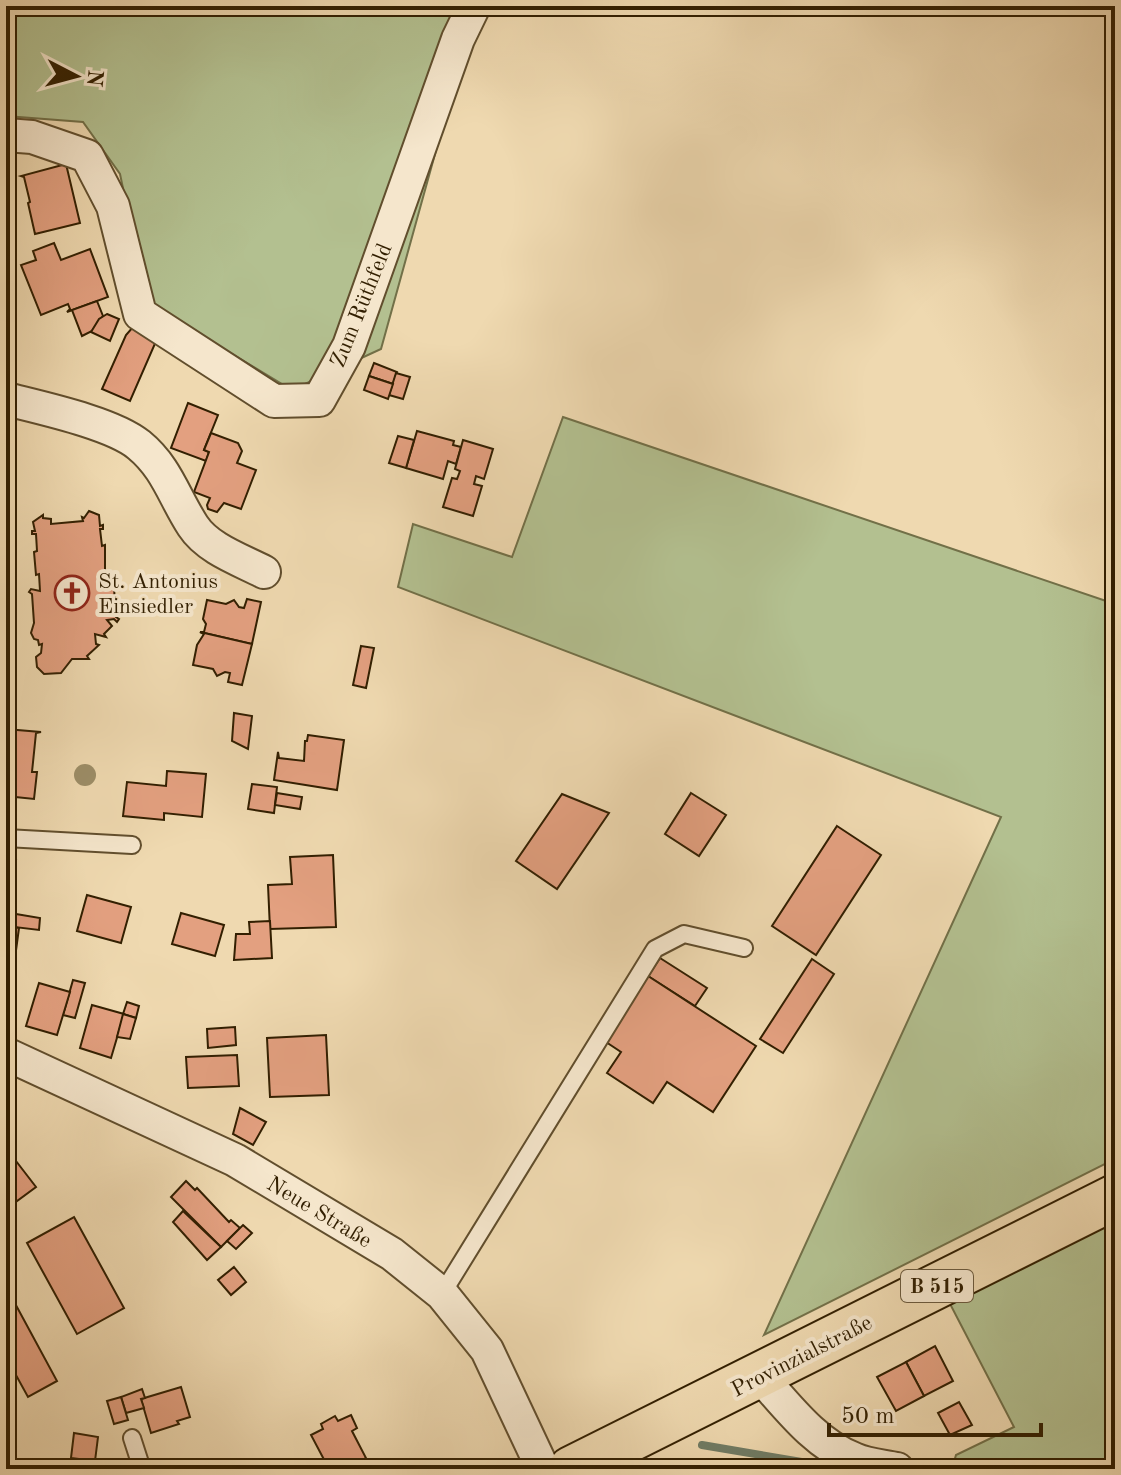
<svg xmlns="http://www.w3.org/2000/svg" width="1121" height="1475" viewBox="0 0 1121 1475" font-family="'Old Standard TT',serif">
<style>
.green{fill:#b3c090;stroke:#727048;stroke-width:2}
.lines{fill:none;stroke-linecap:round;stroke-linejoin:round}
.stream{stroke:#707c65;stroke-width:8}
.building{fill:#e3a080;stroke:#321f01;stroke-width:2}
.lane-casing{stroke:#614e2d;stroke-width:20}
.street-casing{stroke:#614e2d;stroke-width:36}
.primary-casing{stroke:#321f01;stroke-width:48}
.lane{stroke:#f5e6cc;stroke-width:16}
.street{stroke:#f5e6cc;stroke-width:32}
.primary{stroke:#efd9b0;stroke-width:44}
.tree{fill:#9c8d67}
.labels{text-anchor:middle;stroke-width:8;stroke-linejoin:round;paint-order:stroke}
.shield{fill:#f5e6cc;stroke:#6c5b3e;stroke-width:2}
.shield-label{font-size:20px;font-weight:bold;fill:#321f01}
.street-label{font-size:22px;fill:#321f01;stroke:#f5e6cc}
.poi-label{font-size:22px;fill:#321f01;stroke:#f5e6cc;text-anchor:start}
</style>
<rect width="100%" height="100%" fill="#efd9b0"/>
<filter id="stains"><feTurbulence type="fractalNoise" baseFrequency=".0025" numOctaves="4"/><feColorMatrix values="0 0 0 0 .2 0 0 0 0 .09 0 0 0 0 .02 0 0 0 .5 -.17"/></filter>
<radialGradient id="worn" r=".72"><stop offset=".6" stop-color="#630" stop-opacity="0"/><stop offset="1" stop-color="#630" stop-opacity=".3"/></radialGradient>
<!-- green -->
<g class="green">
<polygon points="6,6 476,6 381,349 292,390 147,303 120,174 83,122 6,116"/>
<polygon points="563,417 1115,604 1115,1159 764,1335 1001,817 398,587 413,524 512,557"/>
<polygon points="1115,1220 1115,1469 952,1469 956,1455 1014,1427 948,1300"/>
</g>
<g class="lines">
<!-- stream -->
<polyline class="stream" points="702,1445 843,1469"/>
</g>
<!-- building -->
<g class="building">
<polygon points="66,164 80,223 35,234 28,203 30,202 24,177 21,176"/>
<polygon points="54,243 61,260 90,249 108,297 67,312 70,309 68,304 41,315 21,265 36,260 33,251"/>
<polygon points="97,301 103,316 92,331 82,336 72,310"/>
<polygon points="107,314 119,319 110,341 91,332 99,319"/>
<polygon points="133,327 157,339 130,401 102,389 126,335"/>
<polygon points="374,363 397,372 393,384 369,376"/>
<polygon points="396,373 410,377 403,399 389,395"/>
<polygon points="369,376 393,384 388,399 364,390"/>
<polygon points="188,403 218,415 204,450 209,452 206,461 171,448"/>
<polygon points="417,431 454,441 453,445 461,447 456,464 448,461 443,479 406,468"/>
<polygon points="211,433 238,443 242,451 237,463 256,470 241,509 224,503 217,512 208,509 207,505 210,498 194,492 209,452 204,450"/>
<polygon points="398,436 414,440 406,468 389,463"/>
<polygon points="463,440 493,449 484,479 476,476 474,484 482,486 473,516 443,507 452,478 457,479 460,471 455,469"/>
<polygon points="89,511 99,515 100,526 103,525 103,529 100,529 102,546 105,545 105,586 114,582 116,584 114,588 116,617 119,619 117,622 114,619 107,620 112,626 104,634 106,637 95,634 96,644 99,645 87,656 89,659 72,659 61,673 44,674 37,667 36,657 41,653 42,644 39,645 38,640 34,639 31,633 34,623 32,594 29,592 31,589 40,591 39,574 36,575 34,552 37,551 36,534 32,534 32,531 35,531 33,522 43,515 43,518 51,519 51,524 83,521 82,517 84,518"/>
<polygon points="247,599 261,602 252,644 200,632 204,632 206,624 203,619 207,600 226,604 234,600 239,607 244,608"/>
<polygon points="200,632 252,644 242,685 228,682 230,673 225,672 217,676 213,669 193,665 197,645 204,634"/>
<polygon points="361,646 374,648 366,688 353,685"/>
<polygon points="234,713 252,716 248,749 232,741"/>
<polygon points="6,714 6,729 41,732 36,733 32,772 37,772 34,799 6,796"/>
<polygon points="308,735 344,740 337,790 274,780 278,752 279,758 304,761 305,741 307,741"/>
<polygon points="167,771 206,774 202,817 164,813 164,820 123,816 127,782 166,786"/>
<polygon points="252,784 277,787 274,813 248,809"/>
<polygon points="277,793 302,797 300,809 275,805"/>
<polygon points="691,793 726,815 699,856 665,834"/>
<polygon points="562,794 609,813 557,889 516,861"/>
<polygon points="837,826 881,855 816,955 772,926"/>
<polygon points="333,855 336,927 270,929 268,885 292,884 290,857"/>
<polygon points="6,858 16,860 10,899 6,898"/>
<polygon points="87,895 131,907 121,943 77,931"/>
<polygon points="181,913 224,925 215,956 172,944"/>
<polygon points="16,914 40,918 39,930 14,927"/>
<polygon points="270,921 272,958 234,960 236,934 250,934 249,922"/>
<polygon points="6,926 19,928 15,958 6,957"/>
<polygon points="6,957 15,958 11,988 6,987"/>
<polygon points="660,958 707,988 695,1006 648,976"/>
<polygon points="812,959 834,974 783,1053 760,1039"/>
<polygon points="648,976 756,1046 713,1112 667,1082 653,1103 607,1073 621,1052 606,1042"/>
<polygon points="73,980 85,983 75,1018 63,1015"/>
<polygon points="39,983 70,992 57,1035 26,1026"/>
<polygon points="127,1002 139,1006 136,1018 123,1014"/>
<polygon points="92,1005 124,1014 111,1058 80,1048"/>
<polygon points="123,1014 136,1018 130,1039 117,1037"/>
<polygon points="235,1027 236,1045 208,1048 207,1029"/>
<polygon points="326,1035 329,1095 270,1097 267,1038"/>
<polygon points="237,1055 239,1086 188,1088 186,1057"/>
<polygon points="240,1108 266,1122 253,1145 233,1134"/>
<polygon points="16,1161 36,1187 17,1201 6,1186 6,1168"/>
<polygon points="186,1181 195,1190 197,1188 229,1222 231,1220 240,1228 221,1247 171,1197"/>
<polygon points="183,1211 221,1247 207,1260 173,1222"/>
<polygon points="74,1217 124,1308 77,1334 27,1243"/>
<polygon points="243,1225 252,1233 236,1249 227,1241"/>
<polygon points="234,1267 246,1282 231,1295 218,1280"/>
<polygon points="11,1296 57,1381 28,1397 6,1357 6,1299"/>
<polygon points="935,1346 953,1381 924,1396 906,1362"/>
<polygon points="906,1362 924,1396 896,1411 877,1377"/>
<polygon points="181,1387 190,1417 177,1421 179,1424 151,1433 141,1399"/>
<polygon points="142,1389 145,1398 141,1399 144,1408 126,1413 121,1397"/>
<polygon points="121,1397 128,1420 114,1424 107,1401"/>
<polygon points="959,1402 972,1425 950,1435 938,1413"/>
<polygon points="351,1415 357,1428 352,1431 366,1458 346,1469 329,1469 311,1435 323,1429 321,1424 335,1416 338,1421"/>
<polygon points="74,1433 98,1437 95,1461 71,1458"/>
<polygon points="76,1459 121,1465 120,1469 74,1469"/>
</g>
<g class="lines">
<!-- lane casing -->
<g class="lane-casing">
<g id="lane">
<polyline points="6,838 132,845"/>
<polyline points="442,1294 655,949 684,934 744,948"/>
<polyline points="132,1438 142,1469"/>
</g>
</g>
<!-- street casing -->
<g class="street-casing">
<g id="street">
<polyline points="6,135 32,137 87,156 113,206 140,314 274,401 319,400 349,346 458,39 474,6"/>
<path d="M6 399C41 408 112 423 139 445 167 468 174 497 193 526 208 549 241 560 264 572"/>
<polyline points="6,1054 235,1160 392,1254 442,1294 487,1350 543,1469"/>
<path d="M760 1376C787 1406 815 1444 854 1459 867 1465 883 1466 897 1469"/>
</g>
</g>
<!-- primary casing -->
<g class="primary-casing">
<polyline id="primary" points="571,1469 1115,1197"/>
</g>
<!-- lane -->
<use href="#lane" class="lane"/>
<!-- street -->
<use href="#street" class="street"/>
<!-- primary -->
<use href="#primary" class="primary"/>
</g>
<!-- trees -->
<circle class="tree" cx="85" cy="775" r="11"/>
<!-- icons -->
<defs>
<g id="church-ring" transform="scale(1.8)"><circle r="9.5" fill="#f5e6cc" stroke="#8f2418" stroke-width="1.5"/><path d="M-1.2-6h2.4v3.5h3.3v2.4h-3.3V6h-2.4V-.1h-3.3v-2.4h3.3Z" fill="#8f2418"/></g>
</defs>
<g fill-rule="evenodd">
<use href="#church-ring" x="72" y="593"/>
</g>
<g class="labels">
<!-- shield labels -->
<rect class="shield" x="901" y="1270" width="72" height="32" rx="6"/>
<g class="shield-label">
<text x="937" y="1293">B 515</text>
</g>
<!-- street labels -->
<g class="street-label">
<text transform="translate(360 305) rotate(-68)" y="8">Zum Rüthfeld</text>
<text transform="translate(320 1211) rotate(31)" y="8">Neue Straße</text>
<text transform="translate(801 1355) rotate(-27)" y="8">Provinzialstraße</text>
</g>
<!-- poi labels -->
<g class="poi-label">
<text x="98" y="588">St. Antonius<tspan x="98" dy="25">Einsiedler</tspan></text>
</g>
</g>
<!-- margin -->
<rect width="1121" height="1475" fill="none" stroke="#efd9b0" stroke-width="32"/>
<rect x="8" y="8" width="1105" height="1459" fill="none" stroke="#321f01" stroke-width="4"/>
<rect x="16" y="16" width="1089" height="1443" fill="none" stroke="#321f01" stroke-width="2"/>
<!-- north arrow -->
<g transform="translate(76 76) rotate(96)" stroke="#f5e6cc" stroke-width="6" paint-order="stroke">
<path d="M0-6L14 30L0 20L-14 30Z" fill="#321f01"/>
<text y="-12" font-size="22" font-weight="bold" text-anchor="middle" fill="#321f01">N</text>
</g>
<!-- scale -->
<path d="M829 1423v12h212v-12" fill="none" stroke="#321f01" stroke-width="4"/>
<text x="841" y="1423" font-size="24" fill="#321f01" stroke="#f5e6cc" stroke-width="6" paint-order="stroke">50 m</text>
<rect width="100%" height="100%" filter="url(#stains)"/>
<rect width="100%" height="100%" fill="url(#worn)"/>
</svg>
